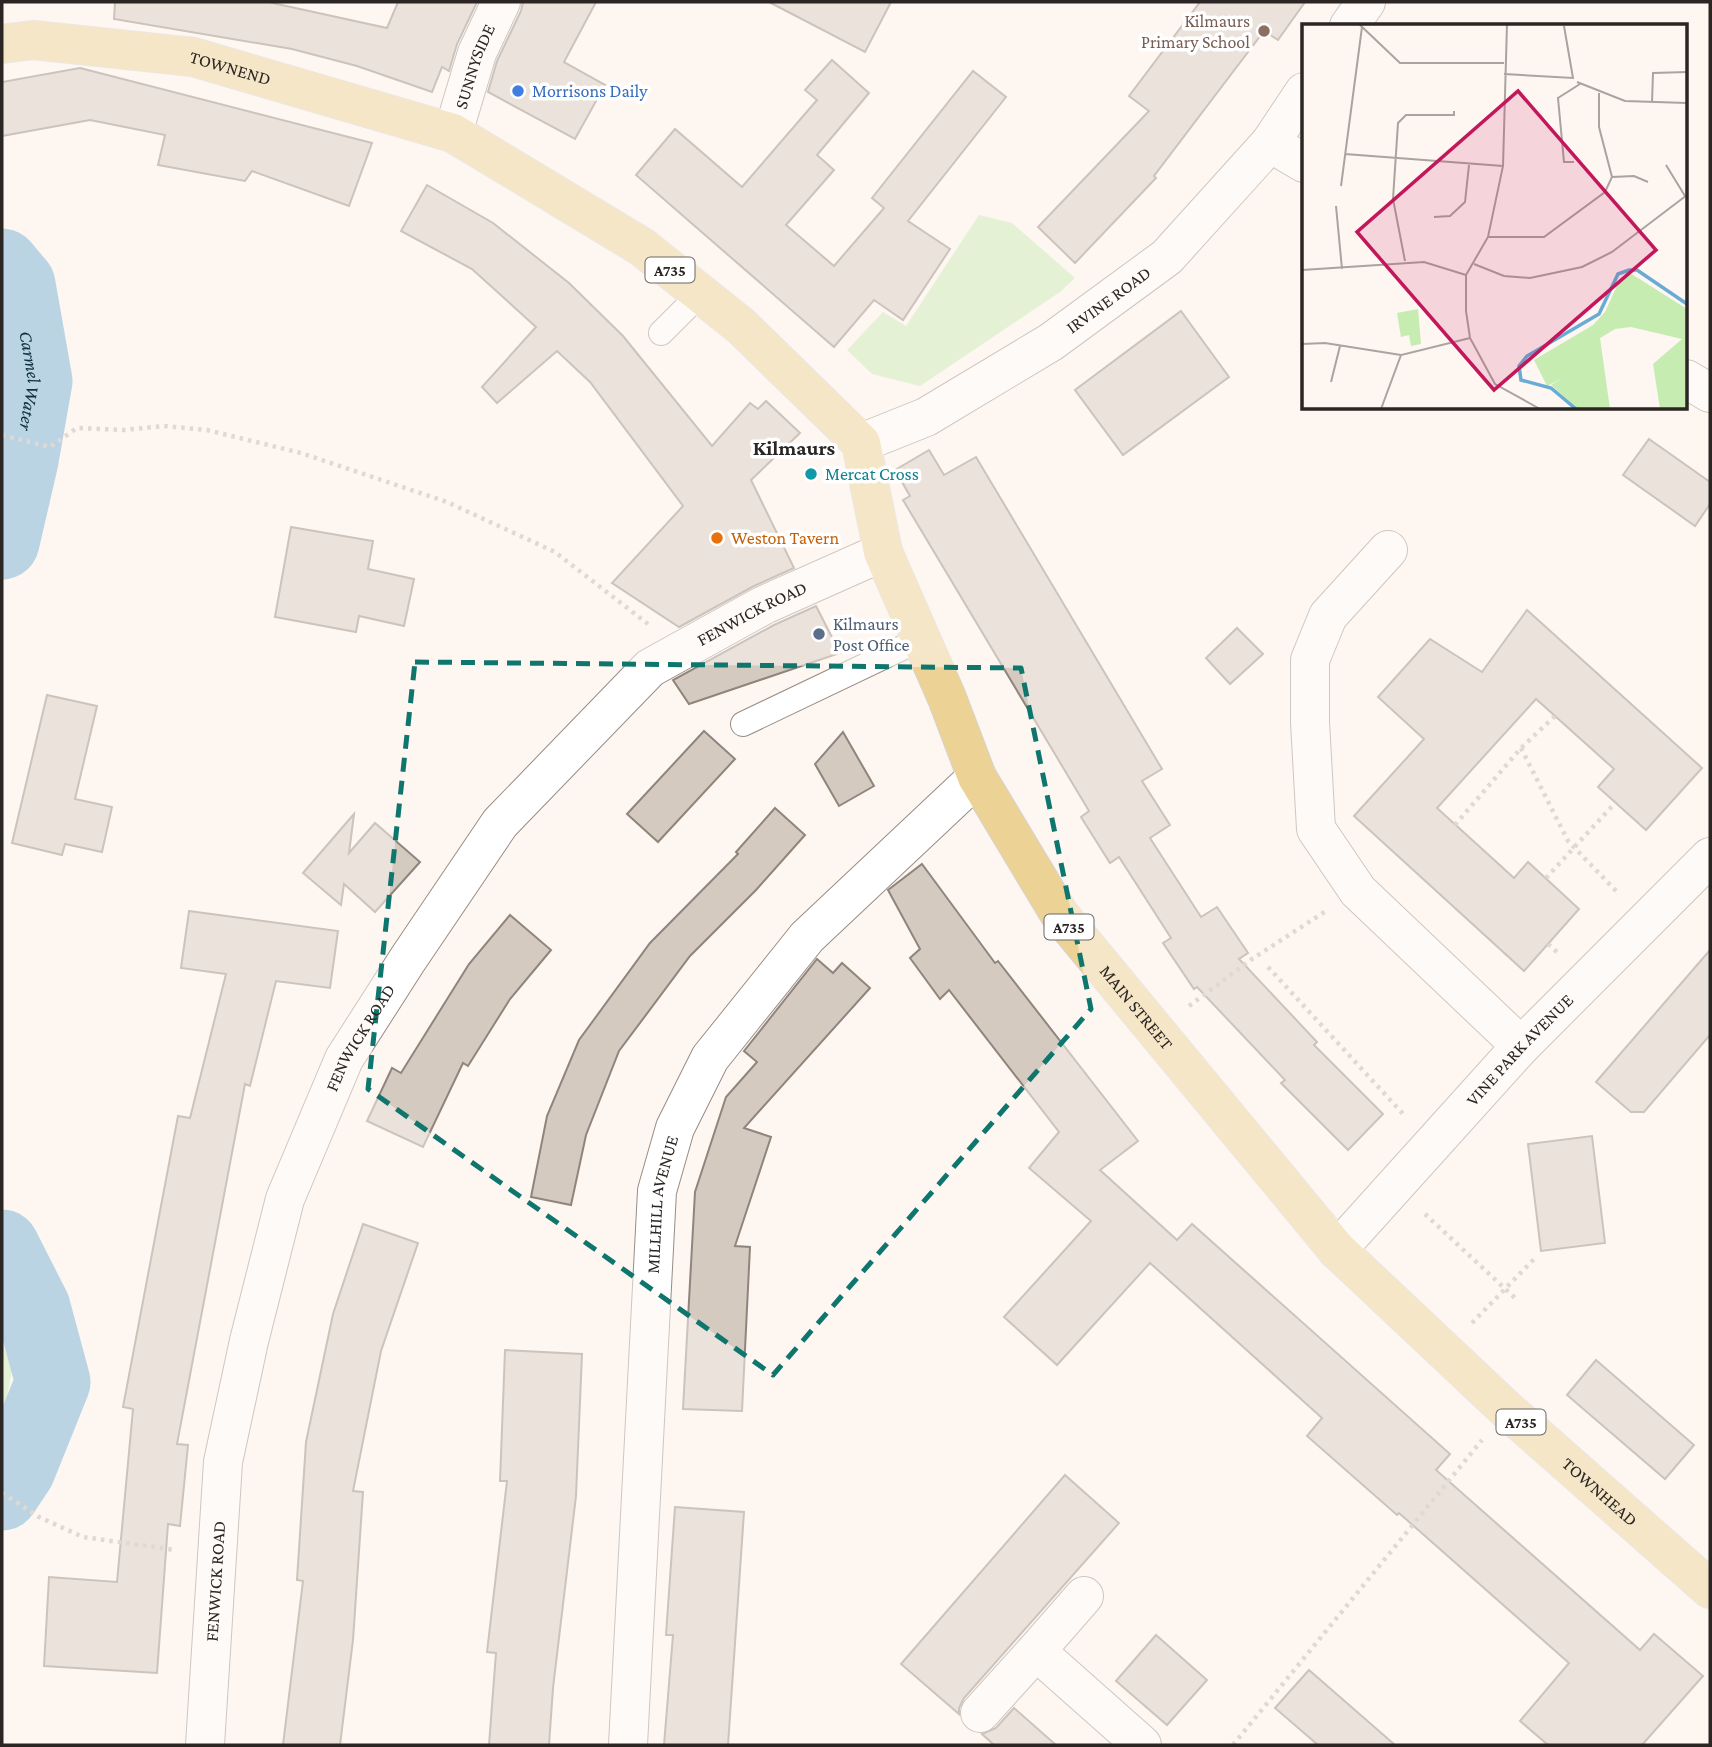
<svg xmlns="http://www.w3.org/2000/svg" width="1712" height="1747" viewBox="0 0 1712 1747" font-family="'Crimson Pro',serif">
<style>
.green{fill:#c6ecb2}
.lines{fill:none;stroke-linecap:round;stroke-linejoin:round}
.river{stroke:#68acd5;stroke-width:75}
.building{fill:#d5cac0;stroke:#8f857c;stroke-width:2}
.lane-casing{stroke:#988c85;stroke-width:26}
.street-casing{stroke:#988c85;stroke-width:40}
.secondary-casing{stroke:#988c85;stroke-width:40}
.primary-casing{stroke:#d5d4d3;stroke-width:40}
.path{stroke:#bbb4af;stroke-width:4.5;stroke-dasharray:3.5 5;stroke-linecap:butt}
.lane{stroke:#fff;stroke-width:24}
.street{stroke:#fff;stroke-width:38}
.secondary{stroke:#fff;stroke-width:38}
.primary{stroke:#ecd395;stroke-width:38}
.marked{fill:none;stroke:#0f766e;stroke-width:5;stroke-dasharray:14 9;stroke-linejoin:round}
.education-dot{fill:#8d6e63;stroke:#fff;stroke-width:2.5}
.shop-dot{fill:#3f7fe0;stroke:#fff;stroke-width:2.5}
.culture-dot{fill:#0f9aa8;stroke:#fff;stroke-width:2.5}
.food-dot{fill:#e8710a;stroke:#fff;stroke-width:2.5}
.service-dot{fill:#5c6f8a;stroke:#fff;stroke-width:2.5}
.labels{text-anchor:middle;stroke-width:7;stroke-linejoin:round;paint-order:stroke}
.shield{fill:#fff;stroke:#6b6765;stroke-width:2}
.shield-label{font-size:16px;font-weight:bold;fill:#2b2623}
.education-label{font-size:18px;fill:#785e54;stroke:#fff;text-anchor:end}
.street-label{font-size:18px;fill:#2b2623;stroke:#fff}
.shop-label{font-size:18px;fill:#366cbe;stroke:#fff;text-anchor:start}
.culture-label{font-size:18px;fill:#0d838f;stroke:#fff;text-anchor:start}
.food-label{font-size:18px;fill:#c56008;stroke:#fff;text-anchor:start}
.service-label{font-size:18px;fill:#4e5e75;stroke:#fff;text-anchor:start}
.water-label{font-size:19px;font-style:italic;fill:#113042;stroke:#fff}
.quarter-label{font-size:21px;font-weight:bold;fill:#2b2623;stroke:#fff}
.inset-river{fill:none;stroke:#68acd5;stroke-width:3.5}
.inset-road{fill:none;stroke:#aaa39f;stroke-width:2}
.view{fill:#c2185b;fill-opacity:0.15;stroke:#c2185b;stroke-width:3.5}
.inset-edge{fill:none;stroke:#2b2623;stroke-width:3.5}
</style>
<rect width="100%" height="100%" fill="#fef6f1"/>
<!-- green -->
<g class="green">
<polygon points="979,215 1012,223 1075,278 1060,292 920,386 872,374 847,350 883,312 906,326"/>
<polygon points="2,1341 12,1370 2,1425"/>
</g>
<g class="lines">
<!-- river -->
<g class="river">
<path id="s1" d="M2 266 18 285 35 381 21 460 2 542"/>
<polyline points="2,1247 33,1308 53,1382 18,1469 2,1493"/>
</g>
</g>
<!-- building -->
<g class="building">
<polygon points="115,2 268,2 387,28 398,2 477,2 457,44 449,71 442,67 432,92 357,66 292,49 114,19"/>
<polygon points="523,2 596,2 564,62 605,85 575,139 488,92 497,61 521,11"/>
<polygon points="769,2 891,2 865,52"/>
<polygon points="1200,2 1305,2 1278,40 1264,31 1154,176 1156,178 1075,263 1038,227 1149,111 1129,96"/>
<polygon points="832,60 869,93 817,155 834,170 786,225 834,266 884,208 872,198 973,71 1006,97 908,221 950,249 903,320 874,300 834,347 636,175 675,129 742,187 817,100 805,90"/>
<polygon points="80,68 372,143 349,206 252,171 245,181 158,165 165,135 90,120 2,136 2,82"/>
<polygon points="427,185 493,223 569,283 623,336 712,446 750,403 758,409 766,401 800,433 751,480 794,568 754,586 679,627 612,583 683,506 590,382 557,351 497,403 482,387 536,327 472,269 401,231"/>
<polygon points="1181,311 1229,377 1123,455 1075,390"/>
<polygon points="1649,439 1710,482 1710,504 1695,526 1623,475"/>
<polygon points="929,450 944,475 976,457 1162,769 1142,781 1170,825 1150,838 1201,917 1217,907 1248,953 1239,959 1317,1042 1314,1045 1383,1114 1348,1150 1281,1083 1285,1080 1197,987 1194,989 1163,943 1171,938 1119,857 1110,863 1081,817 1089,811 903,500 910,496 895,470"/>
<polygon points="291,527 373,541 368,569 414,579 404,626 359,616 356,632 275,617"/>
<polygon points="816,606 840,653 689,704 673,680 774,625"/>
<polygon points="1527,610 1702,768 1646,830 1598,787 1614,769 1536,699 1437,808 1514,878 1528,862 1579,909 1524,971 1354,816 1424,739 1378,697 1430,639 1482,672"/>
<polygon points="1237,628 1263,654 1230,684 1206,658"/>
<polygon points="47,695 97,706 75,799 112,807 102,852 65,844 62,855 12,843"/>
<polygon points="704,731 735,759 658,842 627,814"/>
<polygon points="843,732 874,786 839,806 815,764"/>
<polygon points="775,808 805,835 756,890 690,956 619,1051 586,1135 571,1205 531,1197 547,1116 579,1040 650,943 738,854 736,852"/>
<polygon points="354,814 349,853 375,823 420,862 375,912 344,884 341,905 303,873"/>
<polygon points="922,864 995,963 998,961 1138,1141 1100,1170 1177,1240 1192,1224 1450,1454 1436,1470 1640,1650 1654,1634 1703,1676 1642,1745 1548,1745 1520,1721 1569,1663 1399,1513 1397,1515 1307,1436 1322,1418 1150,1263 1057,1365 1004,1317 1091,1221 1029,1168 1059,1132 949,990 940,999 910,958 920,949 888,890"/>
<polygon points="189,911 338,931 330,988 276,981 250,1086 245,1084 177,1444 188,1445 180,1526 168,1524 157,1673 44,1666 49,1577 117,1582 133,1409 123,1407 178,1116 190,1118 226,974 181,968"/>
<polygon points="510,915 551,950 510,999 468,1066 463,1063 423,1147 367,1121 392,1068 401,1073 469,964"/>
<polygon points="1710,950 1710,1035 1644,1112 1631,1112 1596,1082"/>
<polygon points="817,959 833,973 842,963 870,988 744,1128 771,1137 735,1246 750,1247 742,1411 683,1409 695,1192 726,1097 757,1062 744,1051"/>
<polygon points="1592,1136 1605,1243 1541,1251 1528,1144"/>
<polygon points="363,1224 418,1243 381,1351 353,1491 363,1492 353,1640 340,1745 283,1745 303,1581 297,1580 306,1442 333,1314"/>
<polygon points="505,1350 582,1354 576,1496 553,1688 549,1745 489,1745 496,1653 487,1652 507,1481 500,1481"/>
<polygon points="1596,1360 1694,1445 1665,1479 1567,1395"/>
<polygon points="1065,1475 1119,1523 964,1698 959,1708 959,1714 901,1664"/>
<polygon points="675,1507 744,1512 728,1745 664,1745 673,1635 666,1635"/>
<polygon points="1156,1635 1207,1680 1167,1725 1116,1681"/>
<polygon points="1309,1670 1395,1745 1318,1745 1275,1708"/>
<polygon points="1014,1708 1056,1745 994,1745 982,1734 996,1728"/>
</g>
<g class="lines">
<!-- lane casing -->
<g class="lane-casing">
<g id="lane">
<polyline points="661,333 700,294"/>
<polyline points="743,724 921,639"/>
</g>
</g>
<!-- street casing -->
<g class="street-casing">
<g id="street">
<polyline points="1270,143 1304,163"/>
<polyline points="1686,379 1710,393"/>
<polyline points="1388,550 1328,616 1310,660 1310,722 1316,829 1358,891 1521,1046"/>
<path id="s2" d="M1337 1250 1521 1046 1710 857"/>
<polyline points="1036,1651 1084,1596"/>
<polyline points="980,1713 1036,1651 1142,1745"/>
<path id="s3" d="M628 1745 657 1191 675 1128 710 1058 807 937 977 777"/>
</g>
</g>
<!-- secondary casing -->
<g class="secondary-casing">
<g id="secondary">
<polyline points="1349,26 1366,2"/>
<path id="s4" d="M453 133 477 53 501 2"/>
<path id="s5" d="M861 443 926 417 1051 342 1167 257 1270 143 1304 92"/>
<path id="s6" d="M205 1745 223 1462 249 1341 285 1199 344 1059 408 959 500 823 650 668 764 605 883 552"/>
</g>
</g>
<!-- primary casing -->
<g class="primary-casing">
<g id="primary">
<path id="s7" d="M2 44 33 40 193 57 453 133 642 247 741 326 861 443 883 552 947 698 977 777 1060 915 1337 1250 1507 1410 1710 1589"/>
</g>
</g>
<!-- path -->
<g class="path">
<polyline points="2,435 50,447 77,428 124,430 164,426 207,430 301,453 447,502 555,552 648,624"/>
<polyline points="1521,748 1568,841 1618,893"/>
<polyline points="1455,825 1521,748 1555,716"/>
<polyline points="1546,878 1615,803"/>
<polyline points="1548,944 1558,953"/>
<polyline points="1268,967 1405,1116"/>
<polyline points="1189,1006 1252,959 1326,911"/>
<polyline points="1425,1214 1516,1299"/>
<polyline points="1472,1323 1536,1257"/>
<polyline points="2,1493 39,1517 83,1537 176,1550"/>
<polyline points="1233,1745 1482,1440"/>
</g>
<!-- lane -->
<use href="#lane" class="lane"/>
<!-- street -->
<use href="#street" class="street"/>
<!-- secondary -->
<use href="#secondary" class="secondary"/>
<!-- primary -->
<use href="#primary" class="primary"/>
</g>
<!-- marked area -->
<path d="M0 0H1712V1747H0ZM415 662 1021 668 1091 1009 773 1375 368 1089Z" fill="#fef6f1" fill-opacity=".55" fill-rule="evenodd"/>
<path class="marked" d="M415 662 1021 668 1091 1009 773 1375 368 1089Z"/>
<!-- markers -->
<circle class="education-dot" cx="1264" cy="31" r="7"/>
<circle class="shop-dot" cx="518" cy="91" r="7"/>
<circle class="culture-dot" cx="811" cy="474" r="7"/>
<circle class="food-dot" cx="717" cy="538" r="7"/>
<circle class="service-dot" cx="819" cy="634" r="7"/>
<g class="labels">
<!-- shield labels -->
<g class="shield">
<rect x="645.5" y="257.5" width="49" height="25" rx="5"/>
<rect x="1044.5" y="914.5" width="49" height="25" rx="5"/>
<rect x="1496.5" y="1409.5" width="49" height="25" rx="5"/>
</g>
<g class="shield-label">
<text x="670" y="276">A735</text>
<text x="1069" y="933">A735</text>
<text x="1521" y="1428">A735</text>
</g>
<!-- education labels -->
<g class="education-label">
<text x="1250" y="27">Kilmaurs<tspan x="1250" dy="21">Primary School</tspan></text>
</g>
<!-- street labels -->
<g class="street-label">
<text dy="6" stroke="none"><textPath href="#s4" startOffset="70">SUNNYSIDE</textPath></text>
<text dy="6" stroke="none"><textPath href="#s7" startOffset="231">TOWNEND</textPath></text>
<text dy="6" stroke="none"><textPath href="#s5" startOffset="287">IRVINE ROAD</textPath></text>
<text dy="6" stroke="none"><textPath href="#s6" startOffset="1320">FENWICK ROAD</textPath></text>
<text dy="6" stroke="none"><textPath href="#s7" startOffset="1614">MAIN STREET</textPath></text>
<text dy="6" stroke="none"><textPath href="#s6" startOffset="732">FENWICK ROAD</textPath></text>
<text dy="6" stroke="none"><textPath href="#s2" startOffset="271">VINE PARK AVENUE</textPath></text>
<text dy="6" stroke="none"><textPath href="#s3" startOffset="542">MILLHILL AVENUE</textPath></text>
<text dy="6" stroke="none"><textPath href="#s7" startOffset="2286">TOWNHEAD</textPath></text>
<text dy="6" stroke="none"><textPath href="#s6" startOffset="164">FENWICK ROAD</textPath></text>
</g>
<!-- shop labels -->
<g class="shop-label">
<text x="532" y="97">Morrisons Daily</text>
</g>
<!-- culture labels -->
<g class="culture-label">
<text x="825" y="480">Mercat Cross</text>
</g>
<!-- food labels -->
<g class="food-label">
<text x="731" y="544">Weston Tavern</text>
</g>
<!-- service labels -->
<g class="service-label">
<text x="833" y="630">Kilmaurs<tspan x="833" dy="21">Post Office</tspan></text>
</g>
<!-- water labels -->
<g class="water-label">
<text dy="7" stroke="none"><textPath href="#s1" startOffset="122">Carmel Water</textPath></text>
</g>
<!-- quarter labels -->
<g class="quarter-label">
<text x="794" y="455">Kilmaurs</text>
</g>
</g>
<!-- overview -->
<g transform="translate(1302 24)">
<rect width="385" height="385" fill="#fef6f1"/>
<path d="M328 249 385 285V385H358L351 340 380 315 329 303 313 305 298 314 308 385H276L249 361 261 354 245 362 232 336 291 301 303 288 318 255ZM116 285 119 320 109 322 107 311 99 313 95 289Z" fill="#c6ecb2"/>
<path class="inset-river" d="M274 385 249 364 219 356 217 342 225 332 297 290 316 250 327 246H335L385 280"/>
<path class="inset-road" d="M57 0 98 39H202M205 0 201 142 186 213 164 251V287L168 314 193 360 238 385M202 50 271 54 262 2M275 58 323 77 385 79M350 79 351 49 385 48M43 130 201 142M272 138H262L256 74 278 60M364 141 383 172M310 153 332 152 346 158M39 162 60 3M34 182 40 245M132 193 148 192 163 178 167 141M186 213H242L303 168 310 153 297 103V69M103 237 91 175 96 99 104 91H152V87M172 240 202 252 228 254 280 243 310 228 385 171M0 246 122 238 164 251M0 320 23 319 99 331M29 358 38 322M79 385 99 331 168 314"/>
<path class="view" d="M216 67 354 226 192 366 55 208Z"/>
<rect width="385" height="385" class="inset-edge"/>
</g>
<!-- border -->
<rect width="1712" height="1747" fill="none" stroke="#2b2623" stroke-width="7"/>
</svg>
